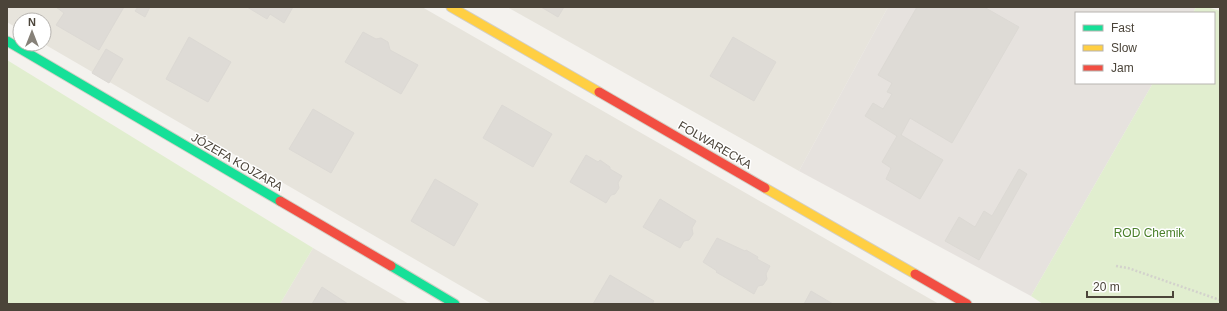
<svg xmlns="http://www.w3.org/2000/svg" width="1227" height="311" viewBox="0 0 1227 311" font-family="Helvetica,sans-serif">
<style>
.residential{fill:#e7e4dc}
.industrial{fill:#e6e2de}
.green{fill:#e1eecf}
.building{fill:#dedbd6;stroke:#dcd9d4}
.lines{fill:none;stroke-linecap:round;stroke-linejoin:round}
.fast-casing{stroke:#d3cfc5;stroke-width:11}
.slow-casing{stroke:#d3cfc5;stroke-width:11}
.jam-casing{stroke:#d3cfc5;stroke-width:11}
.path{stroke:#d3d2cc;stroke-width:2.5;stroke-dasharray:2 2;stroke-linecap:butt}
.fast{stroke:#16e098;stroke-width:9}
.slow{stroke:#ffcf43;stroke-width:9}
.jam{stroke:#f24e42;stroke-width:9}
.labels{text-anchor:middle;stroke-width:3;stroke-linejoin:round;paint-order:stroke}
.street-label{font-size:12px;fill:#4b4439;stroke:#fff}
.park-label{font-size:12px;fill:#4a7f2a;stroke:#fff}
</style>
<rect width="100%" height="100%" fill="#f4f2ee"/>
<!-- residential -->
<g class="residential">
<polygon points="7,7 422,7 939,304 492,304 44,44 44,20 20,20 20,30 7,22"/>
<polygon points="507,7 888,7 799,171"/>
<polygon points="313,248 409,304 280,304"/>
</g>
<!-- industrial -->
<polygon class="industrial" points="888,7 1196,7 1193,13 1076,13 1076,83 1153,83 1031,296 799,171"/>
<!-- green -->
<g class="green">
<polygon points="1196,7 1207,7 1220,11 1220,304 1043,304 1031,296 1153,83 1214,83 1214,13 1193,13"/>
<polygon points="7,60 313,248 280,304 7,304"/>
</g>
<!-- building -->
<g class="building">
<polygon points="56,7 124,7 99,50 56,25 64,13"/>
<polygon points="138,7 150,7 145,17 135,11"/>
<polygon points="247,7 293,7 284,23 270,14 267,19"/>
<polygon points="541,7 564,7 558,17"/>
<polygon points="917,7 984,7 1019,27 952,143 910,118 901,135 943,160 920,199 886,179 891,168 882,162 897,136 865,116 873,103 883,109 892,94 887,92 892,83 878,75"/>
<polygon points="363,32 376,39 381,38 388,42 390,50 418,65 401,94 345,62"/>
<polygon points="189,37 231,62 208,102 166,79"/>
<polygon points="733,37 776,62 754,101 710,76"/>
<polygon points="106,49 123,59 109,83 92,73"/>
<polygon points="502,105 552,134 533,167 483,138"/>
<polygon points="313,109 354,133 331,173 289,149"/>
<polygon points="586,155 598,162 600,160 610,167 610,169 622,176 618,183 619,188 615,194 611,195 606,203 570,182"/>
<polygon points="1019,169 1027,174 979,260 945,241 959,217 975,227 984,211 992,216"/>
<polygon points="435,179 478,204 454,246 411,221"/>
<polygon points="660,199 696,221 692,228 693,234 689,240 684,241 680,248 643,227"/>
<polygon points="717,238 745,251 746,250 758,257 757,259 770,266 766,274 767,279 763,285 758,286 754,294 716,272 717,271 703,262"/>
<polygon points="610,275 654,301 652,304 593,304"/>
<polygon points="322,287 348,304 312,304"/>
<polygon points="811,291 833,304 804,304"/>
</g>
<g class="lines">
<!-- fast casing -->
<g class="fast-casing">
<g id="fast">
<polyline points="7,41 280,201"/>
<polyline points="391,266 455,304"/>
</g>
</g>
<!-- slow casing -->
<g class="slow-casing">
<g id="slow">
<polyline points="451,7 599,92"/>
<polyline points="765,188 915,274"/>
</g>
</g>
<!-- jam casing -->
<g class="jam-casing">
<g id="jam">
<polyline points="599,92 765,188"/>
<polyline points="280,201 391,266"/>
<polyline points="915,274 967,304"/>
</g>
</g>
<!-- path -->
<polyline class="path" points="1116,266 1128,268 1220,300"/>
<!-- fast -->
<use href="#fast" class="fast"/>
<!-- slow -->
<use href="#slow" class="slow"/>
<!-- jam -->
<use href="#jam" class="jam"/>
</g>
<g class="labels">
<!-- street labels -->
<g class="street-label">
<text transform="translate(715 145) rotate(30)" y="4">FOLWARECKA</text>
<text transform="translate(237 162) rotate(30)" y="4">JÓZEFA KOJZARA</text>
</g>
<!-- park labels -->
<g class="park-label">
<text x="1149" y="237">ROD Chemik</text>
</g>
</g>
<!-- border -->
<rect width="1227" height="311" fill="none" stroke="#4b4439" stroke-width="16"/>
<!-- legend -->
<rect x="1075" y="12" width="140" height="72" fill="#ffffff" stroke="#b7b4b0"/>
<rect x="1083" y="25" width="20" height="6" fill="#16e098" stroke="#b7b4b0"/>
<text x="1111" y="32" font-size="12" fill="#4b4439">Fast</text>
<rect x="1083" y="45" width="20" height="6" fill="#ffcf43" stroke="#b7b4b0"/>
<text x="1111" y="52" font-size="12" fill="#4b4439">Slow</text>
<rect x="1083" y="65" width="20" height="6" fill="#f24e42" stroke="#b7b4b0"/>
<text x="1111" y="72" font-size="12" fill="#4b4439">Jam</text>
<!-- north arrow -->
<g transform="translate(32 32)"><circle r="19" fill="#ffffff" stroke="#b7b4b0"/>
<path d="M0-3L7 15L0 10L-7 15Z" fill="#868178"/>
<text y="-6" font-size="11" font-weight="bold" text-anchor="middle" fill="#4b4439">N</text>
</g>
<!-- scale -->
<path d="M1087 291v6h86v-6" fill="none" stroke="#4b4439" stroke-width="2"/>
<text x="1093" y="291" font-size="12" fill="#4b4439" stroke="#ffffff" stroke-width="3" paint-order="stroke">20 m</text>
</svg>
